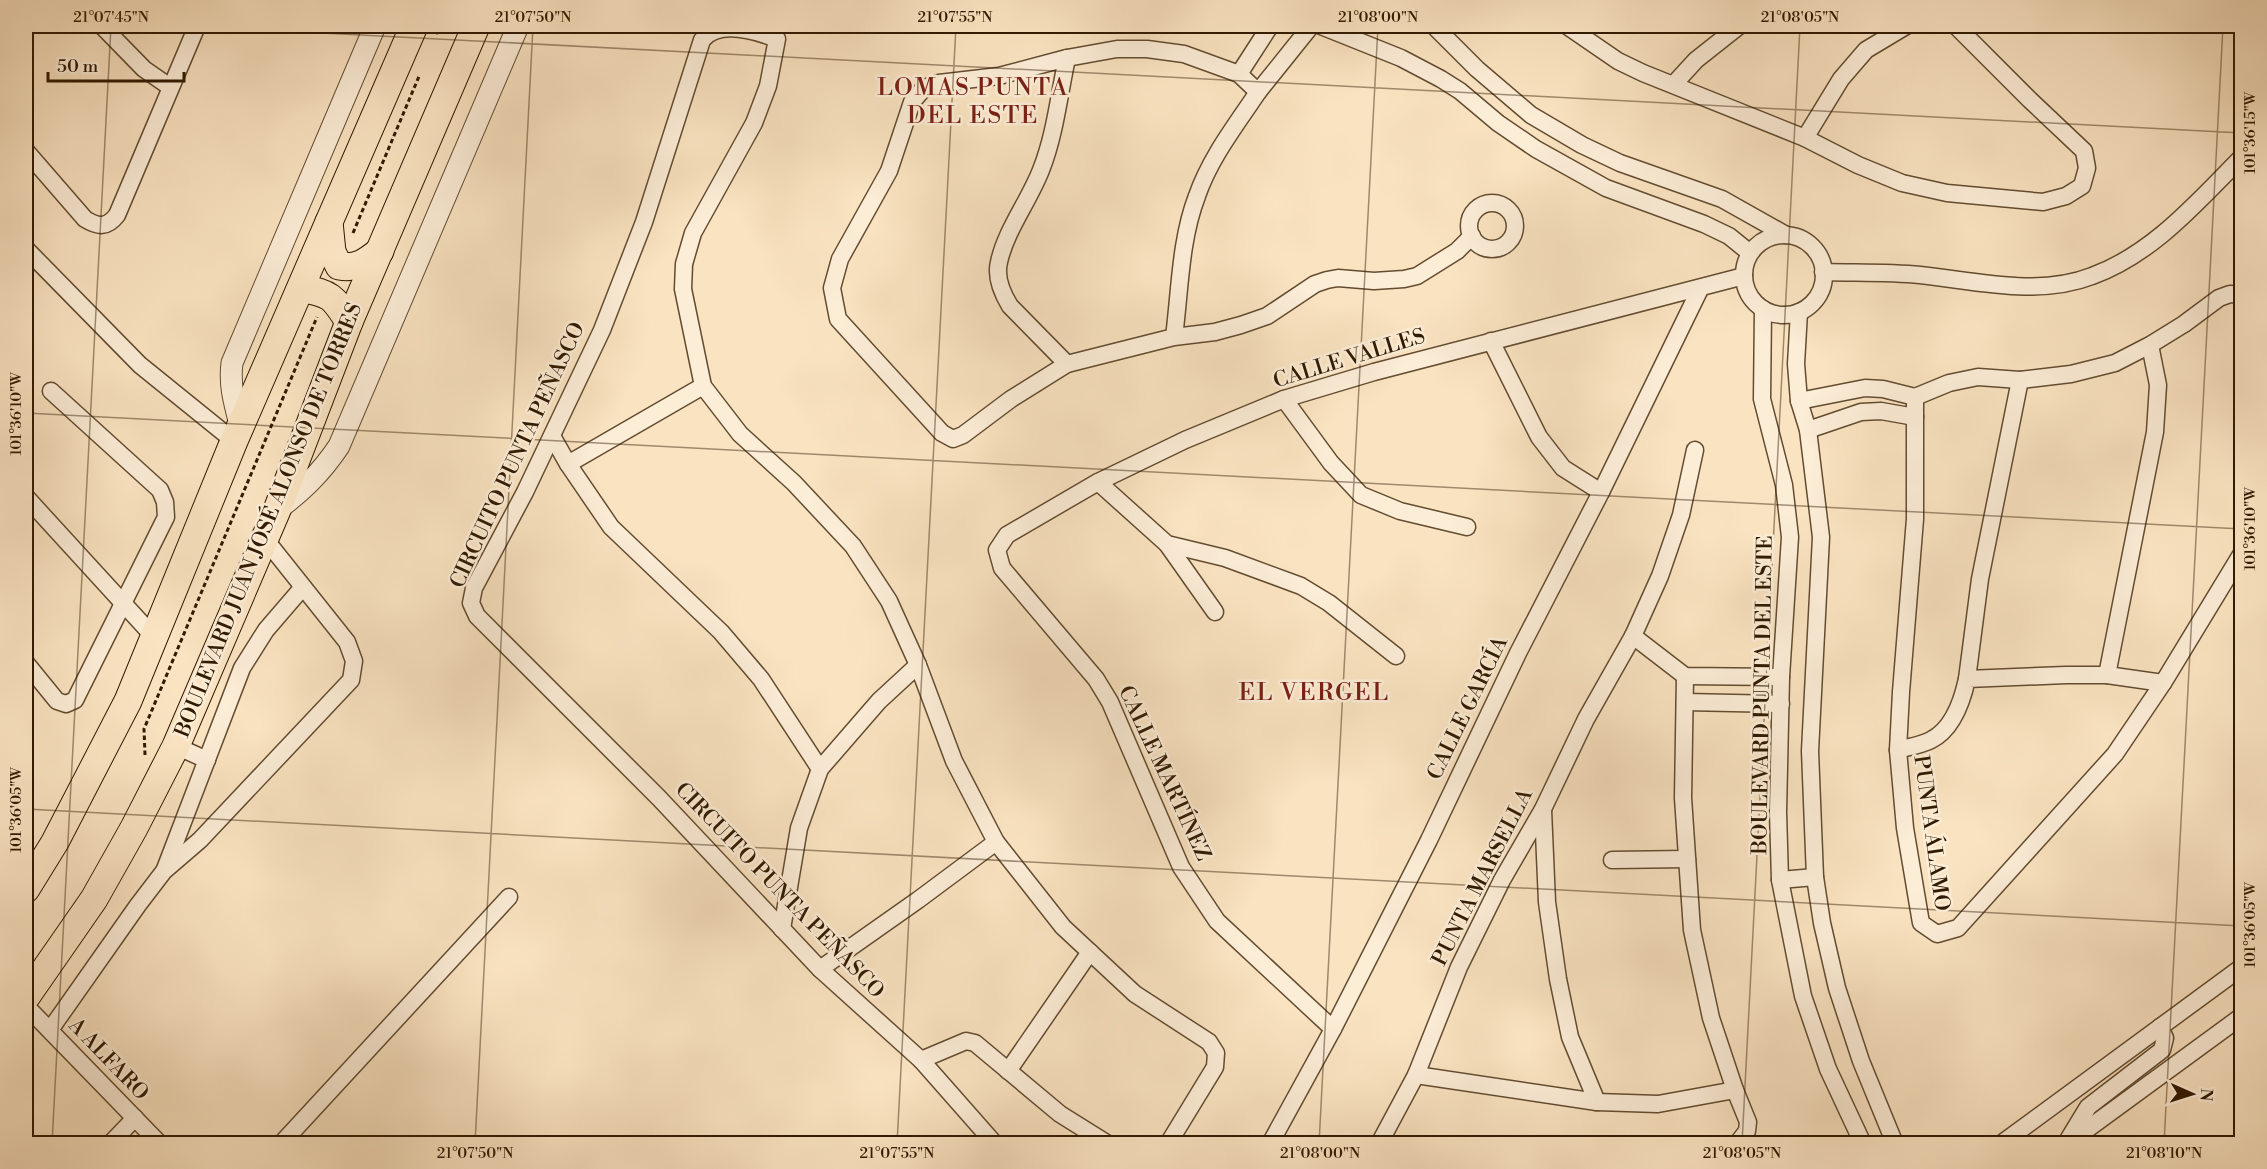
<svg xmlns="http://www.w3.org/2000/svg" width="2267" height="1169" viewBox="0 0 2267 1169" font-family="'Libre Bodoni',serif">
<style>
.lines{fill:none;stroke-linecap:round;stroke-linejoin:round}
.minor-casing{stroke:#634c30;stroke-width:19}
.tertiary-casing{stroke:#634c30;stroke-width:23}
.primary-casing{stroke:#311a00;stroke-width:29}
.path{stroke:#311a00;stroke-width:3;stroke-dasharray:4.5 3;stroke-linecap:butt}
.minor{stroke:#fcedd7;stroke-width:16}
.tertiary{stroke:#fcedd7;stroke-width:21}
.primary{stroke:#fae3c1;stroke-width:27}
.ticks{fill:none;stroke:#311a00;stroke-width:1.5;stroke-opacity:0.45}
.labels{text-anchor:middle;stroke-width:5;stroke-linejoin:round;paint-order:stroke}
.street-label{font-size:21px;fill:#311a00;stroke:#fcedd7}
.quarter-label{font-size:24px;letter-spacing:1.5px;fill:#7a1f14;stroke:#fcedd7}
.neatline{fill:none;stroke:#311a00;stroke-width:2}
.ticks-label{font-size:15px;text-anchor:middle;fill:#311a00}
</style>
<rect width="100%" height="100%" fill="#fae3c1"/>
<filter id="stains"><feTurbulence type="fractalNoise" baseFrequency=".00333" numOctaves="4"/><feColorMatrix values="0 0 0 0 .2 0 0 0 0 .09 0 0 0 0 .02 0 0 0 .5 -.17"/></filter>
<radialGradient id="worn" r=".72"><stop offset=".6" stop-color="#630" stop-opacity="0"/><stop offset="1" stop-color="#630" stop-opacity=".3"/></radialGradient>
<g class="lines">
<!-- minor casing -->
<g class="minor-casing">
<g id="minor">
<polyline points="102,26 144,69 170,87"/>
<polyline points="1321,26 1401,58 1441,79 1460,91 1498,123 1536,149 1606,188 1704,224 1729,236 1750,253"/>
<polyline points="1434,26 1477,69 1531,115 1582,145 1620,163 1722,199 1786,235"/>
<polyline points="1567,26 1618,61 1643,73 1805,138 1858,165 1902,183 1947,193 2043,202 2066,196 2082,186 2087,168 2084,151 2030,100 1956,26"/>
<path d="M1067 58C1059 95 1055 135 1041 170 1029 201 1006 230 999 262 995 278 1002 293 1010 306L1067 364"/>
<polyline points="1239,74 1270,26"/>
<polyline points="1674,84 1696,60 1739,26"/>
<polyline points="1258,92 1311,26"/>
<polyline points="1805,138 1841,79 1866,50 1906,26"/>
<path d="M26 151 85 219C98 227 107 228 117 215L197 26"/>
<circle cx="1492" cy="226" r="23"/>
<circle cx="1784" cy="275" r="40"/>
<polyline points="26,249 140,365 234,441"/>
<path d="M1823 272C1855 273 1888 272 1920 275 1976 281 2038 297 2092 276 2153 254 2197 202 2242 157"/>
<polyline points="1763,309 1762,399 1784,485 1790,537 1781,677 1778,812 1780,880 1803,996 1828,1069 1863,1144"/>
<polyline points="1799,312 1796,364 1799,401 1808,430 1821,537 1810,751 1815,877 1822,923 1837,988 1861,1061 1895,1144"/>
<path d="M1174 337C1180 291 1180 240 1197 196 1210 158 1236 125 1258 92L1239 74 1184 54 1147 49H1117L1067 58 999 76 939 83 924 88 912 102 889 171 840 259 832 288 838 319 942 433 953 439 963 435 1011 399 1067 364 1174 337 1215 332 1241 325 1267 316 1315 284 1327 280 1338 278 1374 281 1404 279 1417 276 1457 251 1472 236"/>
<polyline points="1491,341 1539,437 1563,468 1601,492"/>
<polyline points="1915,397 1915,519 1901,692 1898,750 1905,828 1921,923 1937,934 1958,928 2115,754 2163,683 2242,553"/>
<polyline points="1915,397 1949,383 1978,377 2020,380 2071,374 2115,363 2150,345 2184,324 2219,298 2230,294 2242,295"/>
<polyline points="1284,399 1331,463 1361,495 1400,511 1467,527"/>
<polyline points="1799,401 1865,388 1883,389 1915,397"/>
<polyline points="1808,430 1861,412 1881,411 1915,417"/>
<polyline points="552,436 568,464 611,527 721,632 761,679 820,769"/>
<polyline points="568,464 703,386"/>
<polyline points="1098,482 1167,544 1225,558 1301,586 1329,603 1396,656"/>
<polyline points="26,497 155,638"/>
<polyline points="1167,544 1215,612"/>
<polyline points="1633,636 1660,576 1681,515 1695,450"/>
<polyline points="26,663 57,701 66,704 75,700 166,517 165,502 160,490 51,391"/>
<polyline points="2107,675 2155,432 2158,385 2150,345"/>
<polyline points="1685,676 1683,798 1692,930 1711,1018 1735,1090 1748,1122 1747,1131 1737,1144"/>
<polyline points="1967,679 1980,579 2020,380"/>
<polyline points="1685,702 1781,704"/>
<polyline points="176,746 207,760"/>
<path d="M1898 750C1908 747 1922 745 1931 740 1953 729 1962 702 1967 679L2066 675H2107L2163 683"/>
<polyline points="1543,810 1547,902 1558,979 1570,1037 1597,1102 1658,1104 1735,1090"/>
<polyline points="1612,860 1687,859"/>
<polyline points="165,869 242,668 266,630 303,587"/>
<polyline points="1780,880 1815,877"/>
<polyline points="782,929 799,828 820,769 879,701 918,665"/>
<polyline points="820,969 918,900 996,842"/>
<polyline points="26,1006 160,1144"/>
<polyline points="1333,1029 1217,921 1181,867 1110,702 1096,679 1002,568 997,550 1007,535 1098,482 1185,440 1284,399 1374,372 1744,276"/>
<polyline points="50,1030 138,905 164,871 200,840 351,680 354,661 347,642 265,539"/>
<polyline points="921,1060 966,1041 975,1043 1060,1114 1108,1144"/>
<polyline points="1008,1071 1090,952"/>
<polyline points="1416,1075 1597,1102"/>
<polyline points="2068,1140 2088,1107 2162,1050 2165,1038 2160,1027"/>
<polyline points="110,1144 135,1118"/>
<polyline points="281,1144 509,897"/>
<path d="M995 1144 921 1060 820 969 659 798 477 616 471 603 474 588 525 492 602 330 644 222 702 40C719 19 756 31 777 39L768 86 754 123 693 233 684 264 683 289 703 386 740 434 794 483 853 546 889 601 918 665 954 761 996 842 1063 927 1135 994 1209 1042 1216 1053 1215 1067 1168 1144"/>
<polyline points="1270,1144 1333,1029 1429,840 1518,653 1601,492 1700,289"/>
<polyline points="1379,1144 1416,1075 1459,967 1502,880 1543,809 1586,719 1633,636 1685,676 1781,677"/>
<polyline points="2001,1144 2242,967"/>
<polyline points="2067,1144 2242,1016"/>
</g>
</g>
<!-- tertiary casing -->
<g class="tertiary-casing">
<g id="tertiary">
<path d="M241 428C235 405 229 386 232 363L375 26"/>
<path d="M277 510C303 490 321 473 339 446L518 26"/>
</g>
</g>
<!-- primary casing -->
<g class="primary-casing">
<g id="primary">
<path d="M329 222 332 252 339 266C357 269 366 262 380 251"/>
<path d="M301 288C331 294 333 296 349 322"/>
<polyline points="26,889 55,842 128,701 234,441 414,26"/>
<polyline points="26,997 94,899 134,828 176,746 277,510 349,322 476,26"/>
</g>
</g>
<!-- path -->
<g class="path">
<polyline points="436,34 440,26"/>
<polyline points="353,233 420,74"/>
<polyline points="145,755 144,729 317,317"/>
</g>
<!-- minor -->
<use href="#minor" class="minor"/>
<!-- tertiary -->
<use href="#tertiary" class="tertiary"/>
<!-- primary -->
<use href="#primary" class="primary"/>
</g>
<!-- ticks -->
<path class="ticks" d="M189 26 2242 133M26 413 2242 529M26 809 2242 926M52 1144 111 26M475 1144 533 26M897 1144 956 26M1319 1144 1378 26M1742 1144 1800 26M2164 1144 2223 26"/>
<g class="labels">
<!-- street labels -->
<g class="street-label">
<text transform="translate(1349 358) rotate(-17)" y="7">CALLE VALLES</text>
<text transform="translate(517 455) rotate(-65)" y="7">CIRCUITO PUNTA PEÑASCO</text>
<text transform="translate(268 520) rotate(-68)" y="7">BOULEVARD JUAN JOSÉ ALONSO DE TORRES</text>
<text transform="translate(1762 695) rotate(-89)" y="7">BOULEVARD PUNTA DEL ESTE</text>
<text transform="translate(1467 708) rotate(-64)" y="7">CALLE GARCÍA</text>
<text transform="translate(1165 773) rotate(65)" y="7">CALLE MARTÍNEZ</text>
<text transform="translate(1932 833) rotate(82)" y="7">PUNTA ÁLAMO</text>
<text transform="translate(1482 877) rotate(-63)" y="7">PUNTA MARSELLA</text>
<text transform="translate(780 890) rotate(46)" y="7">CIRCUITO PUNTA PEÑASCO</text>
<text transform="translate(109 1059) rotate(46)" y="7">A ALFARO</text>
</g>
<!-- quarter labels -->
<g class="quarter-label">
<text x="973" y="95">LOMAS PUNTA<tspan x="973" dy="28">DEL ESTE</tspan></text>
<text x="1314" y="700">EL VERGEL</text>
</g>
</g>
<!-- margin -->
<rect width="2267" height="1169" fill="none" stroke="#fae3c1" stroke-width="66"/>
<!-- north arrow -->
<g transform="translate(2192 1094) rotate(93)" stroke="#fcedd7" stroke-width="4.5" paint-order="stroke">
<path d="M0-4.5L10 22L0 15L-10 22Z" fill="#311a00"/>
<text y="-9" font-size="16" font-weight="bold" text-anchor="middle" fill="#311a00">N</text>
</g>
<!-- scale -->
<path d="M48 72v9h136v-9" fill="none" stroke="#311a00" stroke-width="3"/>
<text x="57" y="72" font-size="18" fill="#311a00" stroke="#fcedd7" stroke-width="4.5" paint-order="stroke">50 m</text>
<rect x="33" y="33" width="2201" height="1103" class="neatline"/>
<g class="ticks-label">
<text x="111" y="22">21°07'45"N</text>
<text x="533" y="22">21°07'50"N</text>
<text x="955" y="22">21°07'55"N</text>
<text x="1378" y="22">21°08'00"N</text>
<text x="1800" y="22">21°08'05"N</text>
<text transform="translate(2250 133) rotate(-90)" y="5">101°36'15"W</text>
<text transform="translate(16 414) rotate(-90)" y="5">101°36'10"W</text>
<text transform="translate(2250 529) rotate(-90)" y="5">101°36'10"W</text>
<text transform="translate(16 810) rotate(-90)" y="5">101°36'05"W</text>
<text transform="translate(2250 925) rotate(-90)" y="5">101°36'05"W</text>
<text x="475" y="1158">21°07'50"N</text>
<text x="897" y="1158">21°07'55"N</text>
<text x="1320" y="1158">21°08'00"N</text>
<text x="1742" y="1158">21°08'05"N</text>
<text x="2164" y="1158">21°08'10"N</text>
</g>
<rect width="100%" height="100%" filter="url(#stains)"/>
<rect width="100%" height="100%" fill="url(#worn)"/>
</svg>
